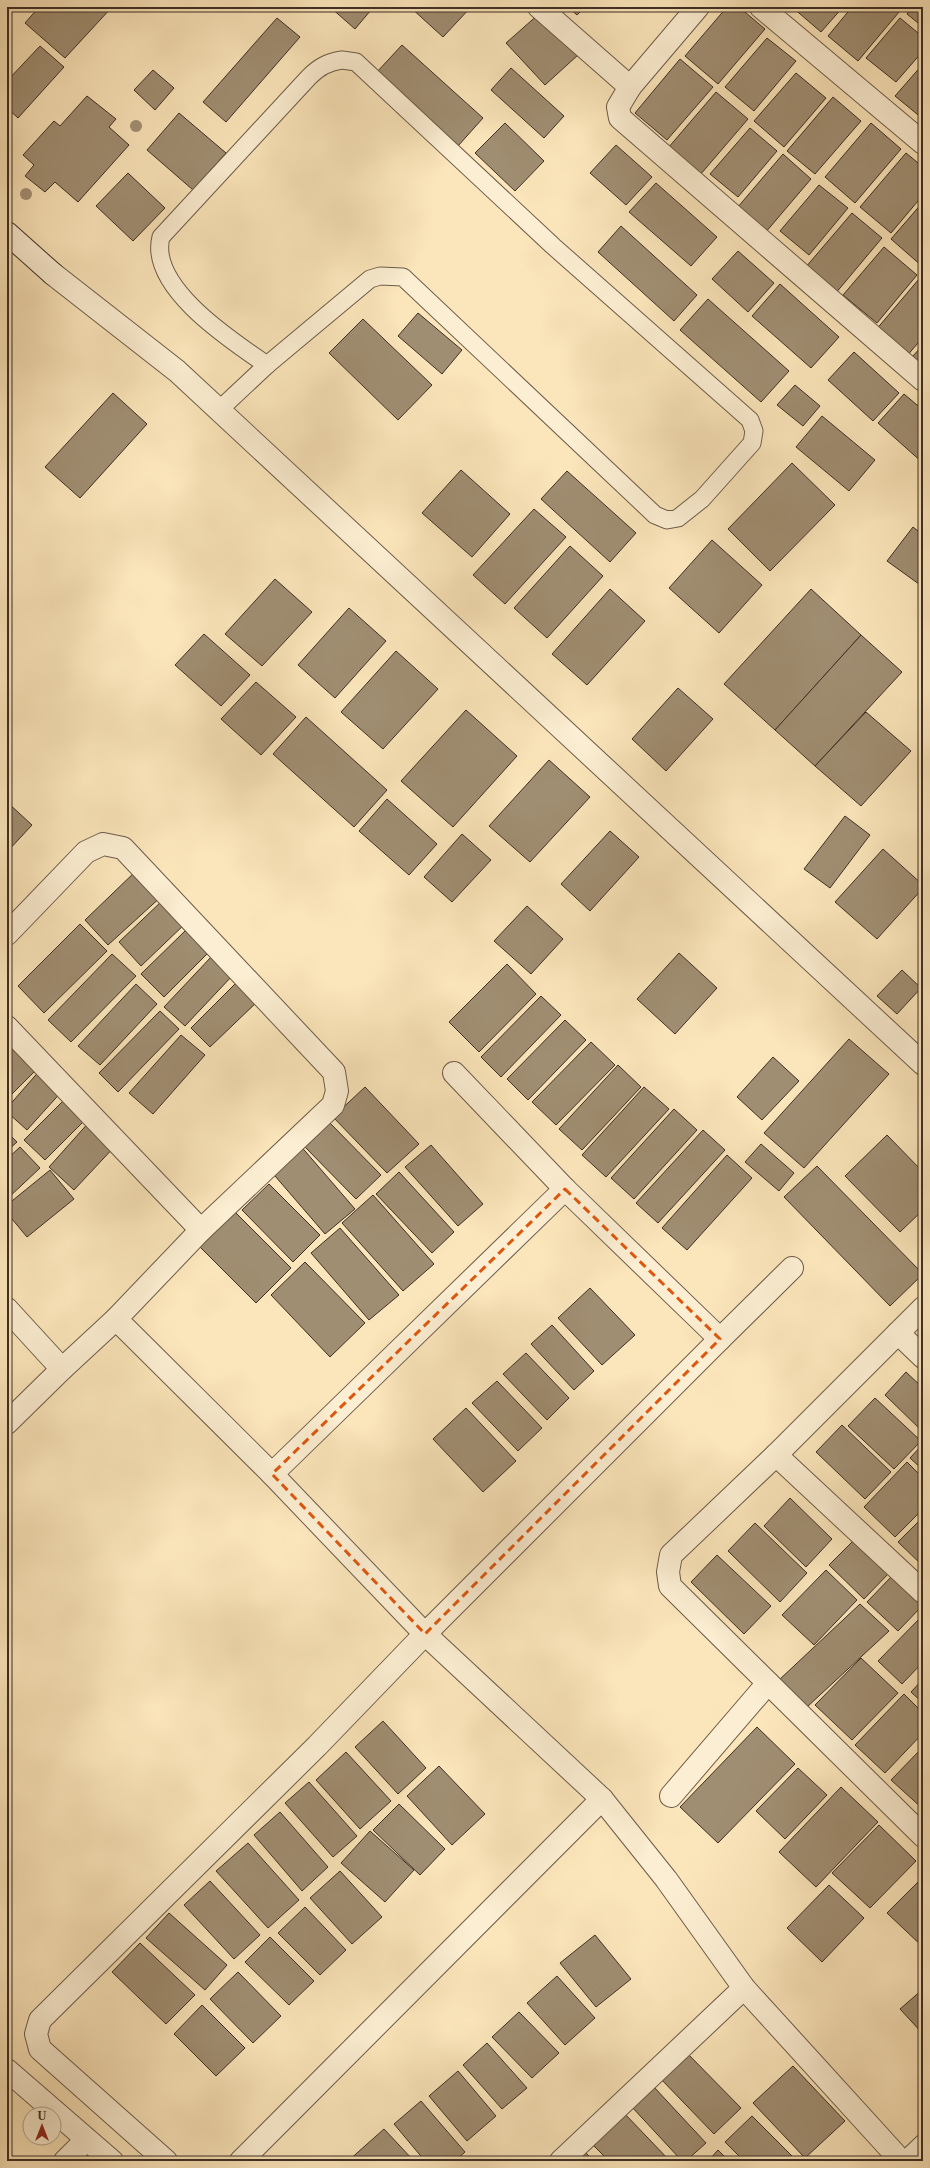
<svg xmlns="http://www.w3.org/2000/svg" width="930" height="2168" viewBox="0 0 930 2168" font-family="'Libre Caslon Text',serif">
<style>
.building{fill:#a08e72;stroke:#3d2f25}
.lines{fill:none;stroke-linecap:round;stroke-linejoin:round}
.lane-casing{stroke:#6c5c4a;stroke-width:19}
.street-casing{stroke:#6c5c4a;stroke-width:24}
.secondary-casing{stroke:#3d2f25;stroke-width:24}
.lane{stroke:#fceed2;stroke-width:17}
.street{stroke:#fceed2;stroke-width:22}
.secondary{stroke:#fceed2;stroke-width:22}
.tree{fill:#a49176}
.marked{fill:none;stroke:#df570d;stroke-width:3;stroke-dasharray:8 5;stroke-linejoin:round}
</style>
<rect width="100%" height="100%" fill="#fbe5ba"/>
<filter id="stains"><feTurbulence type="fractalNoise" baseFrequency=".005" numOctaves="4"/><feColorMatrix values="0 0 0 0 .2 0 0 0 0 .09 0 0 0 0 .02 0 0 0 .5 -.17"/></filter>
<radialGradient id="worn" r=".72"><stop offset=".6" stop-color="#630" stop-opacity="0"/><stop offset="1" stop-color="#630" stop-opacity=".3"/></radialGradient>
<!-- building -->
<g class="building">
<polygon points="39,7 112,7 65,58 25,23"/>
<polygon points="330,7 367,7 371,10 355,29"/>
<polygon points="410,7 471,7 443,37"/>
<polygon points="568,7 585,7 577,15"/>
<polygon points="727,7 739,7 765,29 718,84 685,56"/>
<polygon points="792,7 843,7 821,32"/>
<polygon points="852,7 893,7 899,12 858,61 828,36"/>
<polygon points="912,7 923,7 923,27 907,14"/>
<polygon points="540,13 578,55 545,85 506,43"/>
<polygon points="277,18 300,37 226,122 203,102"/>
<polygon points="900,18 923,37 923,51 896,82 866,58"/>
<polygon points="767,38 796,61 754,111 725,87"/>
<polygon points="402,45 483,118 458,146 376,73"/>
<polygon points="40,46 64,67 18,118 7,108 7,81"/>
<polygon points="680,59 713,87 667,140 635,113"/>
<polygon points="923,64 923,119 895,96"/>
<polygon points="511,68 564,116 544,138 491,90"/>
<polygon points="153,70 174,88 155,110 134,90"/>
<polygon points="796,73 826,98 784,147 754,121"/>
<polygon points="716,92 748,119 700,175 668,148"/>
<polygon points="87,96 116,119 109,127 129,145 78,202 55,182 45,192 25,176 34,165 23,155 54,121 60,126"/>
<polygon points="833,97 861,121 815,174 787,151"/>
<polygon points="179,113 226,153 193,190 147,150"/>
<polygon points="505,123 544,161 515,191 475,153"/>
<polygon points="871,123 901,149 855,203 825,177"/>
<polygon points="750,128 777,151 738,197 710,174"/>
<polygon points="616,145 652,177 626,205 590,173"/>
<polygon points="906,153 923,167 923,195 891,233 860,207"/>
<polygon points="783,154 811,179 765,233 737,208"/>
<polygon points="128,173 165,208 133,241 96,206"/>
<polygon points="656,183 717,237 691,266 629,212"/>
<polygon points="819,185 848,208 809,255 780,231"/>
<polygon points="923,202 923,267 891,239"/>
<polygon points="852,213 882,238 835,294 805,268"/>
<polygon points="621,226 697,295 674,321 598,252"/>
<polygon points="884,247 917,275 877,323 843,295"/>
<polygon points="738,251 774,283 748,312 712,279"/>
<polygon points="919,279 923,282 923,337 906,357 875,331"/>
<polygon points="780,284 839,337 811,368 752,316"/>
<polygon points="708,299 789,371 761,402 680,330"/>
<polygon points="418,313 462,350 442,374 398,336"/>
<polygon points="363,319 432,385 398,420 329,353"/>
<polygon points="923,345 923,366 912,357"/>
<polygon points="854,352 899,393 873,421 828,380"/>
<polygon points="795,385 820,406 803,426 777,405"/>
<polygon points="113,393 147,424 80,498 45,467"/>
<polygon points="904,394 923,410 923,463 878,423"/>
<polygon points="822,416 875,460 849,491 796,447"/>
<polygon points="792,463 835,505 770,571 728,529"/>
<polygon points="461,470 510,514 472,557 422,513"/>
<polygon points="567,471 636,533 610,562 541,499"/>
<polygon points="534,509 566,537 505,604 473,575"/>
<polygon points="913,527 923,535 923,587 887,561"/>
<polygon points="712,540 762,585 719,633 669,588"/>
<polygon points="570,546 603,576 547,638 514,608"/>
<polygon points="275,579 312,612 262,666 225,634"/>
<polygon points="610,589 645,621 587,685 552,654"/>
<polygon points="811,589 861,635 775,730 724,684"/>
<polygon points="349,608 386,641 335,698 298,665"/>
<polygon points="204,634 250,675 221,706 175,665"/>
<polygon points="861,635 902,672 815,766 775,730"/>
<polygon points="396,651 438,689 383,749 341,712"/>
<polygon points="256,682 296,717 261,755 221,719"/>
<polygon points="678,688 713,719 666,771 632,739"/>
<polygon points="466,710 517,756 453,827 401,781"/>
<polygon points="866,712 911,751 861,806 815,766"/>
<polygon points="306,717 387,790 354,827 273,754"/>
<polygon points="549,760 590,797 530,862 489,826"/>
<polygon points="387,799 437,844 409,875 359,831"/>
<polygon points="7,802 32,825 7,852"/>
<polygon points="845,816 870,835 830,888 804,869"/>
<polygon points="610,831 639,857 590,911 561,884"/>
<polygon points="462,834 491,860 452,902 424,877"/>
<polygon points="883,849 923,885 923,888 877,939 835,902"/>
<polygon points="138,869 163,895 108,945 85,920"/>
<polygon points="164,899 187,922 141,966 119,942"/>
<polygon points="527,906 563,939 531,974 494,941"/>
<polygon points="80,924 107,951 44,1013 18,986"/>
<polygon points="186,930 209,952 164,997 141,974"/>
<polygon points="679,953 717,988 675,1034 637,999"/>
<polygon points="112,954 136,976 71,1042 48,1020"/>
<polygon points="212,956 233,975 185,1026 164,1007"/>
<polygon points="507,964 536,994 479,1052 449,1022"/>
<polygon points="902,970 921,988 897,1014 877,996"/>
<polygon points="239,980 259,1000 210,1047 191,1028"/>
<polygon points="136,984 157,1004 100,1065 78,1046"/>
<polygon points="541,996 561,1015 501,1077 481,1057"/>
<polygon points="160,1011 179,1029 118,1092 99,1073"/>
<polygon points="565,1020 586,1040 528,1100 507,1079"/>
<polygon points="181,1035 205,1055 153,1114 129,1093"/>
<polygon points="849,1039 889,1074 804,1168 764,1133"/>
<polygon points="591,1042 615,1065 556,1125 532,1102"/>
<polygon points="17,1044 40,1066 7,1099 7,1054"/>
<polygon points="773,1057 799,1081 762,1120 737,1097"/>
<polygon points="618,1065 641,1087 582,1150 559,1129"/>
<polygon points="41,1069 64,1089 27,1130 7,1112 7,1108"/>
<polygon points="365,1087 419,1144 387,1173 333,1117"/>
<polygon points="644,1087 669,1109 606,1177 582,1155"/>
<polygon points="68,1096 89,1116 45,1160 24,1140"/>
<polygon points="674,1109 697,1130 634,1199 611,1178"/>
<polygon points="91,1120 117,1144 74,1190 49,1167"/>
<polygon points="328,1121 381,1175 356,1199 303,1145"/>
<polygon points="703,1130 725,1150 658,1223 636,1203"/>
<polygon points="7,1132 17,1142 7,1151"/>
<polygon points="887,1135 923,1172 923,1210 900,1232 845,1176"/>
<polygon points="299,1144 355,1209 325,1234 269,1169"/>
<polygon points="761,1144 794,1173 779,1191 745,1162"/>
<polygon points="431,1145 483,1204 458,1226 405,1167"/>
<polygon points="20,1147 40,1168 7,1199 7,1159"/>
<polygon points="727,1155 752,1178 687,1250 662,1228"/>
<polygon points="817,1166 923,1274 890,1306 784,1197"/>
<polygon points="50,1170 74,1199 27,1237 7,1213 7,1205"/>
<polygon points="399,1172 454,1232 432,1253 376,1194"/>
<polygon points="269,1184 320,1235 293,1262 242,1210"/>
<polygon points="373,1195 434,1264 403,1291 342,1223"/>
<polygon points="235,1212 291,1268 256,1303 200,1247"/>
<polygon points="340,1228 399,1295 369,1320 311,1253"/>
<polygon points="305,1262 365,1323 330,1357 271,1295"/>
<polygon points="590,1288 635,1335 602,1365 558,1318"/>
<polygon points="552,1325 594,1371 574,1390 531,1344"/>
<polygon points="526,1353 569,1398 547,1420 503,1374"/>
<polygon points="906,1372 923,1388 923,1432 885,1395"/>
<polygon points="497,1381 542,1428 518,1451 472,1403"/>
<polygon points="875,1398 921,1441 894,1469 848,1426"/>
<polygon points="466,1408 516,1461 483,1492 433,1439"/>
<polygon points="842,1425 891,1472 865,1499 816,1452"/>
<polygon points="923,1444 923,1470 910,1458"/>
<polygon points="907,1462 923,1478 923,1509 895,1537 864,1507"/>
<polygon points="790,1498 832,1539 806,1567 764,1526"/>
<polygon points="923,1517 923,1566 898,1542"/>
<polygon points="755,1523 807,1573 780,1602 728,1551"/>
<polygon points="856,1538 890,1572 864,1599 829,1565"/>
<polygon points="717,1555 771,1606 744,1634 691,1582"/>
<polygon points="826,1570 857,1600 814,1645 782,1615"/>
<polygon points="892,1576 923,1605 898,1631 867,1602"/>
<polygon points="860,1604 889,1631 807,1707 779,1680"/>
<polygon points="923,1615 923,1662 902,1684 878,1661"/>
<polygon points="861,1658 898,1693 852,1740 815,1705"/>
<polygon points="923,1679 923,1703 911,1692"/>
<polygon points="904,1694 923,1713 923,1733 885,1773 855,1745"/>
<polygon points="383,1721 426,1768 398,1794 355,1747"/>
<polygon points="757,1727 795,1764 718,1843 680,1807"/>
<polygon points="923,1747 923,1809 891,1780"/>
<polygon points="346,1752 391,1801 360,1829 316,1780"/>
<polygon points="439,1766 485,1814 452,1845 407,1796"/>
<polygon points="798,1768 827,1795 785,1839 756,1811"/>
<polygon points="309,1782 357,1836 333,1857 285,1803"/>
<polygon points="841,1787 878,1822 816,1887 779,1852"/>
<polygon points="399,1804 445,1849 420,1875 373,1830"/>
<polygon points="280,1812 328,1867 302,1891 254,1835"/>
<polygon points="879,1825 916,1861 870,1908 832,1873"/>
<polygon points="370,1831 414,1870 385,1902 341,1863"/>
<polygon points="248,1843 299,1900 268,1928 216,1871"/>
<polygon points="340,1871 382,1917 352,1944 310,1898"/>
<polygon points="923,1877 923,1947 887,1913"/>
<polygon points="210,1881 260,1935 234,1959 184,1905"/>
<polygon points="829,1885 864,1918 822,1962 787,1928"/>
<polygon points="305,1907 346,1950 320,1975 278,1933"/>
<polygon points="169,1913 227,1965 205,1990 146,1938"/>
<polygon points="595,1935 631,1979 596,2007 560,1963"/>
<polygon points="270,1937 314,1981 289,2005 245,1962"/>
<polygon points="140,1943 195,1995 166,2024 112,1972"/>
<polygon points="238,1972 281,2016 253,2043 210,1999"/>
<polygon points="557,1976 595,2018 565,2045 527,2003"/>
<polygon points="923,1989 923,2034 900,2009"/>
<polygon points="202,2005 245,2048 216,2076 174,2034"/>
<polygon points="519,2012 559,2053 532,2078 492,2037"/>
<polygon points="487,2043 527,2088 502,2109 463,2065"/>
<polygon points="685,2051 741,2108 714,2134 658,2076"/>
<polygon points="793,2066 845,2121 805,2158 753,2103"/>
<polygon points="458,2071 496,2116 467,2141 429,2096"/>
<polygon points="653,2086 706,2143 686,2161 682,2161 631,2106"/>
<polygon points="421,2101 465,2152 455,2161 425,2161 394,2124"/>
<polygon points="623,2112 670,2161 609,2161 591,2143"/>
<polygon points="752,2116 797,2161 744,2161 725,2142"/>
<polygon points="384,2129 414,2161 348,2161"/>
<polygon points="582,2149 594,2161 569,2161"/>
<polygon points="718,2150 729,2161 708,2161"/>
</g>
<g class="lines">
<!-- lane casing -->
<g class="lane-casing">
<g id="lane">
<path d="M342 60 356 62 553 246 750 420 754 431 752 443 702 499 678 518 667 520 655 515 403 277 380 276 370 279 267 365C232 341 148 287 161 237L309 77C319 67 328 62 342 60Z"/>
<polyline points="219,410 267,365"/>
<polyline points="904,2161 923,2143"/>
</g>
</g>
<!-- street casing -->
<g class="street-casing">
<g id="street">
<polyline points="539,7 630,87 698,7"/>
<polyline points="761,7 923,143"/>
<polyline points="630,87 618,107 620,118 923,380"/>
<polyline points="53,274 177,371 923,1064"/>
<polyline points="7,934 86,852 103,844 123,848 334,1072 337,1091 333,1105 201,1230 116,1319 272,1474"/>
<polyline points="7,1027 201,1230"/>
<polyline points="454,1073 565,1189"/>
<polyline points="923,1308 776,1455 671,1555 668,1572 670,1586 923,1836"/>
<polyline points="7,1309 62,1369 116,1319"/>
<polyline points="898,1333 923,1357"/>
<polyline points="720,1339 425,1634 602,1799 666,1879 744,1988 895,2154 897,2161"/>
<polyline points="7,1423 62,1369"/>
<polyline points="776,1455 923,1592"/>
<polyline points="671,1796 768,1683"/>
<polyline points="7,2070 112,2161"/>
<polyline points="65,2161 86,2140"/>
<polyline points="166,2161 40,2049 36,2034 40,2020 317,1746 425,1634 272,1474 565,1189 720,1339 792,1268"/>
<polyline points="241,2161 602,1799"/>
<polyline points="561,2161 744,1988"/>
</g>
</g>
<!-- secondary casing -->
<g class="secondary-casing">
<polyline id="secondary" points="7,233 53,274"/>
</g>
<!-- lane -->
<use href="#lane" class="lane"/>
<!-- street -->
<use href="#street" class="street"/>
<!-- secondary -->
<use href="#secondary" class="secondary"/>
</g>
<!-- trees -->
<g class="tree">
<circle cx="136" cy="126" r="6"/>
<circle cx="26" cy="194" r="6"/>
</g>
<!-- marked area -->
<path class="marked" d="M565 1189 720 1339 425 1634 272 1474Z"/>
<!-- margin -->
<rect width="930" height="2168" fill="none" stroke="#fbe5ba" stroke-width="24"/>
<rect x="8" y="8" width="914" height="2152" fill="none" stroke="#3d2f25" stroke-width="2"/>
<rect x="12" y="12" width="906" height="2144" fill="none" stroke="#3d2f25"/>
<!-- north arrow -->
<g transform="translate(42 2126)"><circle r="19" fill="#fceed2" stroke="#b0a28d"/>
<path d="M0-3L7 15L0 10L-7 15Z" fill="#8f2418"/>
<text y="-6" font-size="11" font-weight="bold" text-anchor="middle" fill="#3d2f25">U</text>
</g>
<rect width="100%" height="100%" filter="url(#stains)"/>
<rect width="100%" height="100%" fill="url(#worn)"/>
</svg>
